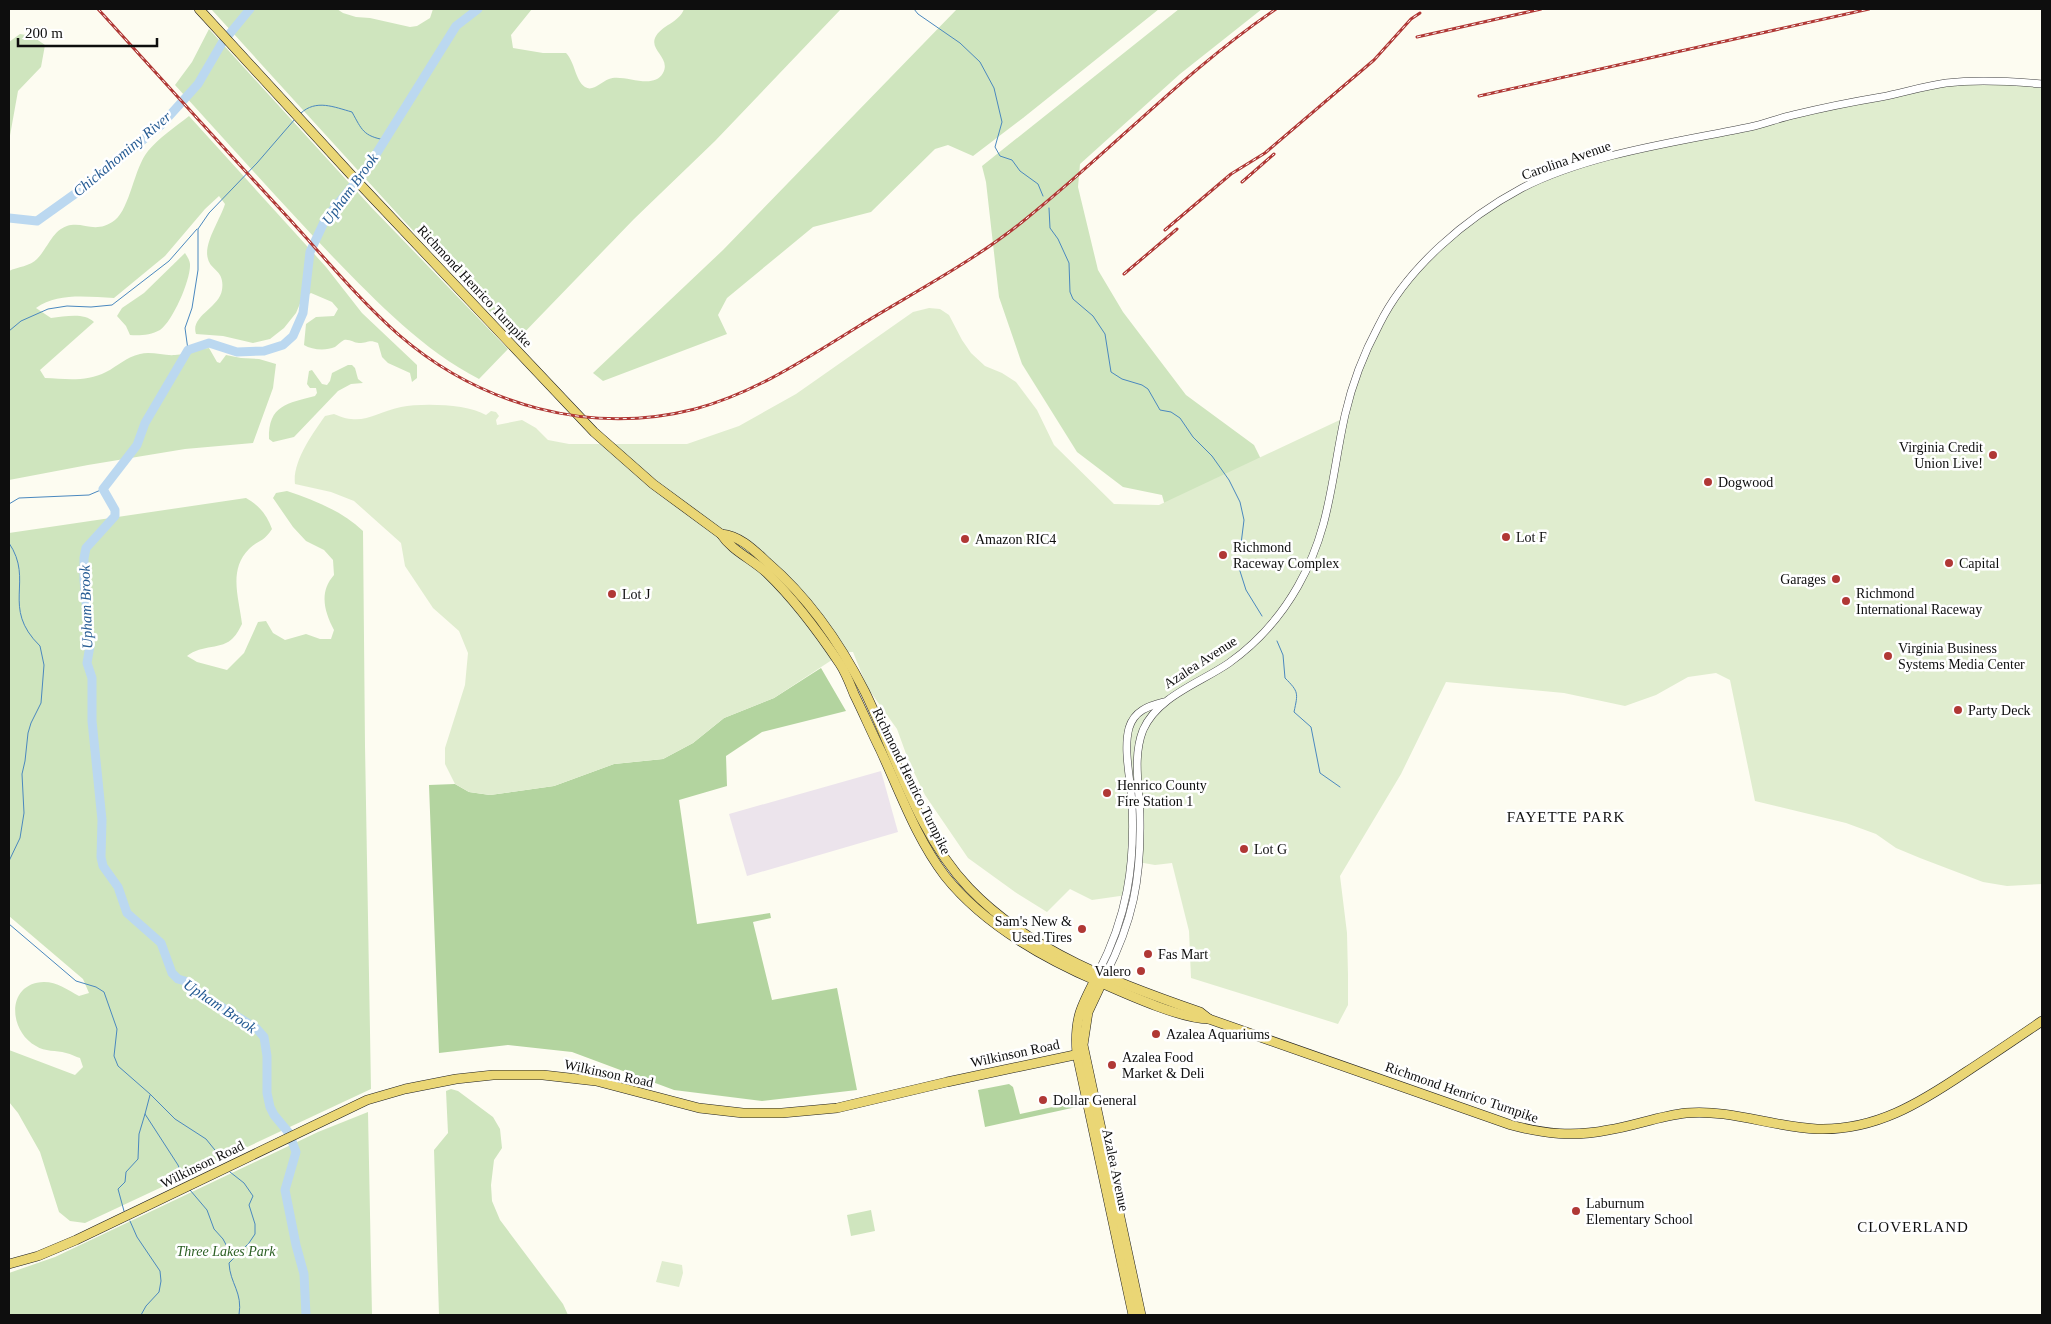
<svg xmlns="http://www.w3.org/2000/svg" width="2051" height="1324" viewBox="0 0 2051 1324" font-family="Georgia,serif">
<style>
.industrial{fill:#ece4ec}
.green{fill:#cfe5be}
.forest{fill:#b3d49f}
.pitch{fill:#e0edcf}
.lines{fill:none;stroke-linecap:round;stroke-linejoin:round}
.stream{stroke:#4a88bf;stroke-width:1}
.river{stroke:#bbd8f0;stroke-width:9}
.minor-casing{stroke:#414141;stroke-width:8}
.major-casing{stroke:#1f1f1f;stroke-width:10}
.minor{stroke:#fff;stroke-width:7}
.major{stroke:#ead675;stroke-width:9}
.rail-casing{stroke:#b03835;stroke-width:3}
.rail{stroke:#fff;stroke-width:1;stroke-dasharray:4;stroke-linecap:butt}
.poi-dot{fill:#b03835;stroke:#fff;stroke-width:2}
.labels{text-anchor:middle;stroke-width:5;stroke-linejoin:round;paint-order:stroke}
.street-label{font-size:14px;fill:#0e0e0e;stroke:#fff}
.poi-label{font-size:14px;fill:#0e0e0e;stroke:#fff;text-anchor:start}
.park-label{font-size:14px;font-style:italic;fill:#2d6025;stroke:#fff}
.water-label{font-size:15px;font-style:italic;fill:#255b93;stroke:#fff}
.neighbourhood-label{font-size:15px;letter-spacing:1px;fill:#0e0e0e;stroke:#fff}
</style>
<rect width="100%" height="100%" fill="#fdfcf1"/>
<!-- industrial -->
<polygon class="industrial" points="881,771 898,832 747,876 729,814"/>
<!-- green -->
<g class="green">
<path d="M213 9H337L343 13 356 17 370 18 410 27 417 26 430 18 433 9H532L511 35 513 48 543 53H566C575 62 575 80 585 87 593 92 601 82 609 79 623 73 653 91 663 73 671 58 650 51 655 38 661 25 679 23 684 9H841L715 141 634 219 517 340 405 222 212 10Z"/>
<polygon points="957,9 1159,9 1023,118 973,156 948,145 935,149 871,212 813,227 727,298 718,315 727,334 603,381 593,373 723,250"/>
<polygon points="1179,9 1262,9 1180,74 1080,164 1078,187 1098,270 1123,312 1186,395 1254,445 1288,514 1177,550 1162,495 1123,487 1077,452 1022,364 999,297 986,182 982,166"/>
<path d="M209 29 371 207 508 349 479 379C423 350 378 303 334 258 280 202 228 143 175 85L192 62Z"/>
<polygon points="20,34 32,36 45,45 41,67 18,91 9,141 9,42"/>
<path d="M189 116 326 267 362 313 417 365V378L412 382 410 373 388 363 382 357 378 343C369 339 368 343 359 343 354 343 350 339 344 340 340 342 338 345 335 347 326 351 312 350 304 345L306 324 316 317 334 316 338 309 332 302 311 293 302 299 296 313 284 328 270 339 253 343 223 336 196 334C190 316 219 308 222 290 225 270 211 271 208 259 203 244 220 220 225 204L219 196 205 209 165 256 114 298C89 297 58 292 36 308L51 318C65 317 83 312 94 322L40 370 45 378C66 379 87 382 106 372 118 366 126 357 140 354 151 351 164 356 175 355 188 354 197 349 209 348L217 362 220 363 226 355 241 358 259 359 276 364 273 388 253 443 185 449 88 465 9 480V271C17 267 31 266 37 259 48 248 52 231 67 226 84 221 95 235 115 220 130 208 134 168 148 151 159 138 175 127 189 116Z"/>
<path d="M185 253C187 256 190 261 190 264 191 279 173 321 160 330 151 335 139 336 130 335L126 326 117 316 122 308 144 293Z"/>
<path d="M348 365H352L355 368 358 379 363 383 351 384 338 391 294 437 273 442 269 439C268 405 288 403 315 396L317 393 316 388H310L307 384 309 371 312 370 322 384 327 385 330 381 332 373Z"/>
<path d="M287 491C314 500 342 511 363 531L365 746 371 1089 85 1223 70 1221 59 1212 40 1152 18 1113 9 1102V1050L75 1075 83 1067 80 1058C76 1057 71 1054 66 1053 56 1050 45 1052 36 1046 8 1031 6 983 44 982 57 982 68 990 79 996L89 993 83 979 9 916V533L246 498C259 505 267 515 272 529 263 543 258 540 249 549 228 570 239 598 242 624 240 628 237 634 233 638 222 650 202 644 187 656L197 662 227 670 244 653 258 622 266 621 273 633 285 640 306 634 320 639H331L334 630C324 611 319 592 334 575L333 560 324 550 306 541 293 527 273 498 276 493Z"/>
<polygon points="451,1089 458,1091 493,1117 500,1129 502,1148 494,1160 491,1185 492,1201 500,1220 563,1304 568,1315 439,1315 434,1150 448,1133 446,1091"/>
<polygon points="368,1112 372,1315 9,1315 9,1273 55,1257 318,1132"/>
<polygon points="871,1210 875,1231 851,1236 847,1215"/>
</g>
<!-- forest -->
<g class="forest">
<polygon points="821,668 846,711 762,732 726,756 727,786 679,800 697,924 770,913 771,918 753,922 772,1000 837,988 857,1090 762,1101 674,1090 572,1052 508,1045 439,1053 429,785 455,784 469,792 490,795 554,786 614,764 663,759 693,743 724,718 774,698"/>
<polygon points="1009,1084 1013,1087 1020,1114 1080,1101 1081,1106 985,1127 978,1090"/>
</g>
<!-- pitch -->
<g class="pitch">
<path d="M1946 83 2042 84V884L2007 886 1983 882 1920 858 1896 848 1876 834 1846 823 1755 801 1730 680 1716 673 1688 677 1656 695 1625 706 1564 693 1446 682 1401 774 1340 876 1347 933 1348 975V1005L1338 1024 1191 978 1189 931 1172 863 1155 865 1132 861 1127 895 1092 900 1070 889 1047 912 1015 892 968 858 925 795 909 762 897 729 867 687 853 652H844L774 698 724 718 693 743 663 759 614 764 554 786 490 795 469 792 455 784 445 764V748L465 685 468 653 459 631 433 608 405 566 401 543 354 501 331 492 295 484C292 462 313 433 325 416L334 414C363 427 373 413 401 407 423 403 467 404 486 415L491 411 496 412 499 416 496 420 497 425 522 420 536 428 548 440 569 444H687L739 426 796 394 913 312 929 308 940 309 949 315 962 340 971 353 985 366 1002 373 1016 382 1037 410 1054 445 1114 504 1159 505 1344 418 1379 325 1426 260 1504 198 1582 165Z"/>
<polygon points="662,1261 682,1265 683,1273 679,1287 656,1282"/>
</g>
<g class="lines">
<!-- stream -->
<g class="stream">
<polyline points="914,9 918,14 960,43 980,62 994,88 1002,122 995,147 1000,156 1012,160 1020,171 1038,184 1043,196"/>
<path d="M301 113C316 99 334 107 352 112 362 130 363 136 385 140"/>
<polyline points="1049,208 1050,228 1058,239 1069,263 1070,292 1073,299 1093,316 1105,334 1111,372 1122,379 1142,385 1148,389 1160,410 1171,412 1180,418 1193,437 1212,456 1229,480 1240,502 1244,520 1240,552"/>
<polyline points="9,331 21,321 48,309 67,306 91,307 112,305 169,261 197,229"/>
<polyline points="188,350 185,328 192,308 198,270 198,229 209,213 257,163 295,119"/>
<polyline points="9,504 19,498 89,495 103,489"/>
<path d="M9 543C35 581 0 607 40 646L44 665 41 703 31 723 28 733 25 761 22 774 24 813 20 838 9 861"/>
<polyline points="1239,568 1246,590 1262,616"/>
<path d="M1277 641 1283 655 1285 678C1299 692 1298 693 1294 712L1311 727 1320 773 1340 787"/>
<polyline points="9,924 76,981 96,987 104,992 117,1029 114,1056 118,1066 150,1094 175,1119 206,1139 223,1160"/>
<polyline points="150,1095 145,1114 178,1165 184,1180"/>
<path d="M230 1172 244 1183 253 1196 249 1205 255 1224V1234L249 1243 229 1263C230 1284 243 1292 239 1315"/>
<polyline points="190,1190 207,1210 214,1229 223,1239 233,1258"/>
<polyline points="124,1211 118,1189 125,1182 126,1172 138,1159 139,1134 145,1114"/>
<polyline points="130,1221 137,1237 160,1271 161,1281 159,1292 146,1306 141,1315"/>
</g>
<!-- river -->
<g class="river">
<polyline points="9,218 37,221 93,181 161,125 198,84 222,43 250,9"/>
<polyline points="306,1315 304,1274 296,1245 285,1190 296,1152 289,1133 274,1115 270,1107 267,1093 267,1056 264,1037 256,1028 197,992 188,982 178,979 172,973 161,943 127,913 118,887 103,866 101,857 102,820 92,721 92,678 87,663 90,646 84,580 84,558 86,548 115,516 115,510 103,489 137,445 145,423 188,350 209,343 237,352 264,351 283,345 293,336 303,313 310,252 326,218 368,167 456,26 478,9"/>
</g>
<!-- minor casing -->
<g class="minor-casing">
<g id="minor">
<path d="M1098 973C1127 917 1135 866 1132 804 1131 780 1123 751 1129 728 1134 711 1148 706 1164 702"/>
<path d="M1105 976C1133 921 1141 880 1140 819 1140 790 1132 758 1143 730 1158 696 1200 683 1229 663 1257 643 1281 616 1298 586 1331 528 1331 478 1345 415 1352 384 1364 353 1379 325 1407 268 1466 218 1522 188 1588 154 1677 142 1750 127 1765 124 1779 118 1793 115 1822 108 1851 102 1881 97 1902 93 1924 86 1946 83 1978 79 2010 81 2042 84"/>
</g>
</g>
<!-- major casing -->
<g class="major-casing">
<g id="major">
<path d="M199 9 355 179 594 432 653 484 721 534C732 551 752 559 767 573 795 600 818 631 840 664 846 673 850 684 854 694 863 712 871 731 880 749 900 792 916 838 945 876 984 925 1043 958 1099 982 1126 994 1181 1019 1209 1019L1511 1125C1544 1134 1574 1137 1608 1130 1634 1126 1659 1116 1686 1113 1731 1109 1772 1127 1817 1129 1875 1131 1920 1103 1966 1072 1992 1055 2017 1038 2042 1021"/>
<path d="M721 534C741 536 754 550 768 563 810 599 840 643 865 692 897 758 917 833 969 888 1030 952 1119 984 1200 1012L1209 1019"/>
<path d="M1097 976C1081 1006 1074 1019 1077 1054L1133 1315"/>
<polyline points="1104,978 1088,1012 1083,1045 1141,1315"/>
<polyline points="9,1264 38,1256 76,1240 367,1100 405,1089 456,1079 493,1075 543,1075 596,1081 699,1108 743,1113 782,1113 837,1108 947,1082 1084,1053"/>
</g>
</g>
<!-- minor -->
<use href="#minor" class="minor"/>
<!-- major -->
<use href="#major" class="major"/>
<!-- rail casing -->
<g class="rail-casing">
<g id="rail">
<path d="M98 9C159 76 220 144 282 211 320 252 356 297 399 335 480 405 590 436 695 409 755 393 807 358 859 326 916 291 976 260 1027 218 1112 150 1186 70 1276 9"/>
<polyline points="1417,37 1541,9"/>
<polyline points="1479,96 1869,9"/>
<polyline points="1242,182 1274,154"/>
<polyline points="1165,230 1231,174 1265,153 1374,60 1411,19 1420,13"/>
<polyline points="1124,274 1177,229"/>
</g>
</g>
<!-- rail -->
<use href="#rail" class="rail"/>
</g>
<!-- markers -->
<g class="poi-dot">
<circle cx="1993" cy="455" r="5"/>
<circle cx="1708" cy="482" r="5"/>
<circle cx="1506" cy="537" r="5"/>
<circle cx="965" cy="539" r="5"/>
<circle cx="1223" cy="555" r="5"/>
<circle cx="1949" cy="563" r="5"/>
<circle cx="1836" cy="579" r="5"/>
<circle cx="612" cy="594" r="5"/>
<circle cx="1846" cy="601" r="5"/>
<circle cx="1888" cy="656" r="5"/>
<circle cx="1958" cy="710" r="5"/>
<circle cx="1107" cy="793" r="5"/>
<circle cx="1244" cy="849" r="5"/>
<circle cx="1082" cy="929" r="5"/>
<circle cx="1148" cy="954" r="5"/>
<circle cx="1141" cy="971" r="5"/>
<circle cx="1156" cy="1034" r="5"/>
<circle cx="1112" cy="1065" r="5"/>
<circle cx="1043" cy="1100" r="5"/>
<circle cx="1576" cy="1211" r="5"/>
</g>
<g class="labels">
<!-- street labels -->
<g class="street-label">
<text transform="translate(1566 160) rotate(-19)" y="5">Carolina Avenue</text>
<text transform="translate(475 286) rotate(47)" y="5">Richmond Henrico Turnpike</text>
<text transform="translate(1200 662) rotate(-33)" y="5">Azalea Avenue</text>
<text transform="translate(912 781) rotate(64)" y="5">Richmond Henrico Turnpike</text>
<text transform="translate(1015 1053) rotate(-12)" y="5">Wilkinson Road</text>
<text transform="translate(609 1073) rotate(12)" y="5">Wilkinson Road</text>
<text transform="translate(1462 1092) rotate(19)" y="5">Richmond Henrico Turnpike</text>
<text transform="translate(202 1164) rotate(-26)" y="5">Wilkinson Road</text>
<text transform="translate(1116 1170) rotate(78)" y="5">Azalea Avenue</text>
</g>
<!-- poi labels -->
<g class="poi-label">
<text x="1983" y="452" text-anchor="end">Virginia Credit<tspan x="1983" dy="16">Union Live!</tspan></text>
<text x="1718" y="487">Dogwood</text>
<text x="1516" y="542">Lot F</text>
<text x="975" y="544">Amazon RIC4</text>
<text x="1233" y="552">Richmond<tspan x="1233" dy="16">Raceway Complex</tspan></text>
<text x="1959" y="568">Capital</text>
<text x="1826" y="584" text-anchor="end">Garages</text>
<text x="1856" y="598">Richmond<tspan x="1856" dy="16">International Raceway</tspan></text>
<text x="622" y="599">Lot J</text>
<text x="1898" y="653">Virginia Business<tspan x="1898" dy="16">Systems Media Center</tspan></text>
<text x="1968" y="715">Party Deck</text>
<text x="1117" y="790">Henrico County<tspan x="1117" dy="16">Fire Station 1</tspan></text>
<text x="1254" y="854">Lot G</text>
<text x="1072" y="926" text-anchor="end">Sam's New &amp;<tspan x="1072" dy="16">Used Tires</tspan></text>
<text x="1158" y="959">Fas Mart</text>
<text x="1131" y="976" text-anchor="end">Valero</text>
<text x="1166" y="1039">Azalea Aquariums</text>
<text x="1122" y="1062">Azalea Food<tspan x="1122" dy="16">Market &amp; Deli</tspan></text>
<text x="1053" y="1105">Dollar General</text>
<text x="1586" y="1208">Laburnum<tspan x="1586" dy="16">Elementary School</tspan></text>
</g>
<!-- park labels -->
<g class="park-label">
<text x="226" y="1256">Three Lakes Park</text>
</g>
<!-- water labels -->
<g class="water-label">
<text transform="translate(122 154) rotate(-40)" y="5">Chickahominy River</text>
<text transform="translate(350 189) rotate(-54)" y="5">Upham Brook</text>
<text transform="translate(86 607) rotate(-92)" y="5">Upham Brook</text>
<text transform="translate(220 1006) rotate(34)" y="5">Upham Brook</text>
</g>
<!-- neighbourhood labels -->
<g class="neighbourhood-label">
<text x="1566" y="822">FAYETTE PARK</text>
<text x="1913" y="1232">CLOVERLAND</text>
</g>
</g>
<!-- border -->
<rect width="2051" height="1324" fill="none" stroke="#0e0e0e" stroke-width="20"/>
<!-- scale -->
<path d="M18 38v8h139v-8" fill="none" stroke="#0e0e0e" stroke-width="2.5"/>
<text x="25" y="38" font-size="15" fill="#0e0e0e" stroke="#ffffff" stroke-width="4" paint-order="stroke">200 m</text>
</svg>
